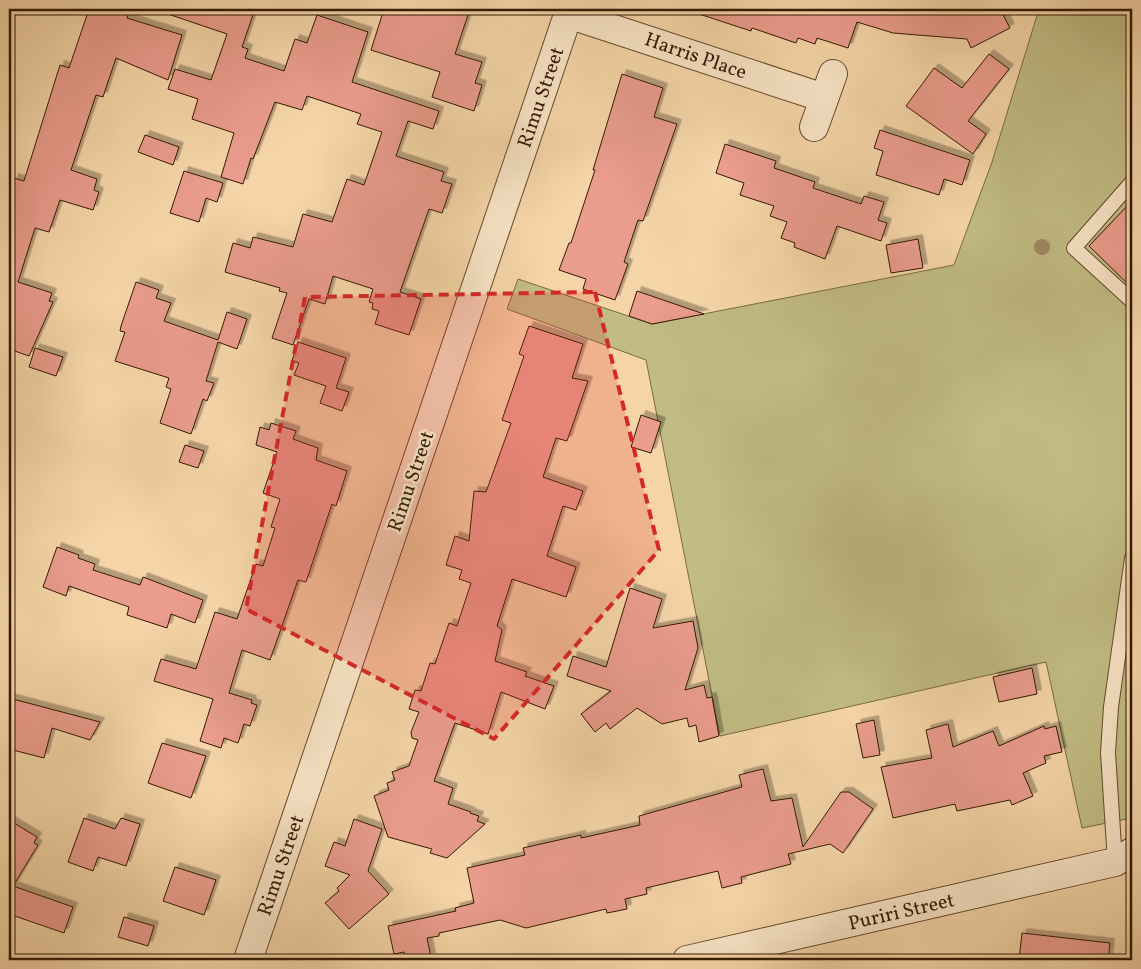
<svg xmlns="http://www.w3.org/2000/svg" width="1141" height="969" viewBox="0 0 1141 969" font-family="Vollkorn,serif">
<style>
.green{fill:#c1bc83;stroke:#7a6a43}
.building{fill:#ea9c8d;stroke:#341903;filter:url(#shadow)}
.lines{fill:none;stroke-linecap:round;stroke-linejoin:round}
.service-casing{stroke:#64482c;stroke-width:16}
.minor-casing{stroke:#64482c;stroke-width:30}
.service{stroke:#f8e4c6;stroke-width:14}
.minor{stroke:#f8e4c6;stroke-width:28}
.tree{fill:#a28962}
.marked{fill:#d62828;fill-opacity:0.2;stroke:#d62828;stroke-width:4;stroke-dasharray:10 6;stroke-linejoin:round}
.labels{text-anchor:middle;stroke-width:5;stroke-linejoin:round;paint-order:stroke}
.street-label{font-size:20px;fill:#341903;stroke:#f8e4c6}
</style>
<defs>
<filter id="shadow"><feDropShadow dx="4.5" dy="-4.5" stdDeviation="0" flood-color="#0004"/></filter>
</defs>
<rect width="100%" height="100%" fill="#f5d5a7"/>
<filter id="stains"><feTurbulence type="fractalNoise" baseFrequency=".004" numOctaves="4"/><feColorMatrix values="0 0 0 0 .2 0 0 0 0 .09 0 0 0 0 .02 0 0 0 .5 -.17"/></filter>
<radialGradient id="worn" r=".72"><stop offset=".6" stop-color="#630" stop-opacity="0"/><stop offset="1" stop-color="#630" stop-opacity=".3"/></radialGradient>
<!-- green -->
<polygon class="green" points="1039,9 1132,9 1132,818 1082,828 1046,662 720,736 646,360 507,309 518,279 652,324 954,265 992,162"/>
<!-- building -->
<g class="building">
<polygon points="89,9 130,9 127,18 182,35 168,80 116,58 103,97 96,95 71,170 97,179 94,190 99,192 93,210 60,200 49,232 35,228 18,282 52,293 49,301 53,302 29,356 9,349 9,194 14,178 24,181 60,65 69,68"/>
<polygon points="163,9 255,9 242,47 248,49 245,58 284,71 295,39 307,43 317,15 368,32 352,82 439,111 433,129 408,121 396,156 444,172 441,181 452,184 442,213 429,209 400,292 421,299 409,335 375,324 379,311 372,309 373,303 369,302 373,289 333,276 325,304 309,299 293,345 272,338 287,293 279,291 280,288 225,272 233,243 250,248 253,237 293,247 303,214 332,222 347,179 364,185 382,132 357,124 361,114 307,96 302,110 275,102 253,159 251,158 243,184 221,177 234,133 192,119 198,99 168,89 175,69 211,80 227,34 162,12"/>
<polygon points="384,9 470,9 455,54 482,62 475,83 482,85 474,111 432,97 440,72 371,50"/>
<polygon points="696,9 1000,9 1010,28 971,48 967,39 893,33 857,22 848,48 817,38 815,44 798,38 796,43 752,28 751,31 696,13"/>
<polygon points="989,54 1009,69 968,121 986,134 973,154 906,106 934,68 962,88"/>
<polygon points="622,74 663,88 654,117 677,124 643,221 638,220 624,262 628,264 615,300 583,289 586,279 559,270 569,243 571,243 595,170 593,170"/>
<polygon points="880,130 970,160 962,185 944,179 939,195 876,175 883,151 874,148"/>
<polygon points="145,135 179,147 173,165 138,152"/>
<polygon points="725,144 776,161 774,168 815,182 813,188 861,204 864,196 884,202 878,220 887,223 881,241 837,226 825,259 794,247 795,243 781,238 787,222 770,216 774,206 740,195 744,183 716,173"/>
<polygon points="184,171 223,183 217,202 206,198 199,222 170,213"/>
<polygon points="1132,201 1132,288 1089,246"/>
<polygon points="918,239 923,268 891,273 886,245"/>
<polygon points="136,282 159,290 156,298 171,303 164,321 218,340 227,312 247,319 237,349 218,342 206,381 214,383 207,401 203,399 191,434 160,423 171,389 166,387 169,378 115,361 125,332 120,331 121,326"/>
<polygon points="637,291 704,314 652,324 629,316"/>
<polygon points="529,326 583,344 572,378 588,381 567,441 556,438 543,477 583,491 576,510 563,506 547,556 576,567 566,597 512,579 497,626 502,630 495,661 527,672 525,676 554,686 545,709 501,692 488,734 455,723 434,781 453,788 448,804 471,812 470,813 479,816 477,821 485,824 447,858 430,853 432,849 388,837 374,796 389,790 387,783 395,780 392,772 409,766 418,740 412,738 411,732 419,712 409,709 415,690 421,691 430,663 435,664 449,623 457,626 471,583 459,579 462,570 446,565 455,536 469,541 474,491 486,492 511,423 502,420 524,356 519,354"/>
<polygon points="298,342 346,358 336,388 349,392 342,411 320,403 326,386 294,375 299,363 292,361"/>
<polygon points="35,348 63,357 56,376 29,367"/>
<polygon points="641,415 661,422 651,453 631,447"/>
<polygon points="271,423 296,431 293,439 318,448 316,460 347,471 336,506 332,504 306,582 298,580 270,660 242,650 229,693 252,700 251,703 257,705 250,726 244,724 238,743 224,738 221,748 200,741 213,699 154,681 161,659 196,669 215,612 237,619 256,564 263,566 275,528 271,527 280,499 263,493 277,452 256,445 260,427 269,430"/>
<polygon points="185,445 204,451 198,468 179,462"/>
<polygon points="57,547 79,555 78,558 95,564 93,570 140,585 143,577 203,600 195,623 171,614 167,628 127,615 129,607 69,586 66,596 43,587"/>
<polygon points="630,588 662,599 653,628 693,621 698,648 685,690 704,685 707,698 712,697 719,736 699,742 696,725 689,727 687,718 662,724 637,708 610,729 606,723 595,732 581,714 611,691 567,676 573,656 606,667"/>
<polygon points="1032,668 1037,694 999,702 993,677"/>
<polygon points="9,698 100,722 90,740 52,728 44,758 9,749"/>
<polygon points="874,720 880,755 863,758 856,724"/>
<polygon points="948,724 953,747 993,731 999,746 1044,726 1045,729 1056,726 1062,752 1044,756 1046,763 1023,773 1033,796 1012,805 1010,800 957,811 955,804 893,818 881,767 932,758 926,730"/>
<polygon points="162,743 206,756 191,798 148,783"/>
<polygon points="763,769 771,801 792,798 803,847 841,792 849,792 873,809 843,853 830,844 788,854 791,864 741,877 742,883 722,888 718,871 646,888 647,894 625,899 627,909 607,913 606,909 526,928 500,920 439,933 439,936 427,938 431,957 406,960 404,952 394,954 388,926 456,911 455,908 474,903 467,868 525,855 523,848 581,835 581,838 640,825 639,816 742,787 739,775"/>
<polygon points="84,818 115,829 121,818 140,824 126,866 98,857 93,871 68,862"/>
<polygon points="354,819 382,829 368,871 389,894 349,929 325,903 339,891 337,888 350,875 325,866 334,842 345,846"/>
<polygon points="9,820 37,837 34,843 38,845 13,886 73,907 64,933 9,914"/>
<polygon points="175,867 216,880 204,915 163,901"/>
<polygon points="124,917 154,926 148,946 118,937"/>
<polygon points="1022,933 1110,943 1108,960 1019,960"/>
</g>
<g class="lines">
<!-- service casing -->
<g class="service-casing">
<g id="service">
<polyline points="1132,182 1074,248 1132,301"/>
<polyline points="1115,862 1108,753 1111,707 1132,558"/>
</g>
</g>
<!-- minor casing -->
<g class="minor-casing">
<g id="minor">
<polyline points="568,14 824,98"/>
<polyline points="814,127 833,74"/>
<polyline points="248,960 570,9"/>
<polyline points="687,960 1115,862 1132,852"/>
</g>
</g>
<!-- service -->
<use href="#service" class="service"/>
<!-- minor -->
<use href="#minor" class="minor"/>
</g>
<!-- trees -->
<circle class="tree" cx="1042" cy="247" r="8"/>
<!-- marked area -->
<path class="marked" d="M595 292 659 550 494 739 246 609 305 297Z"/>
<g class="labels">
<!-- street labels -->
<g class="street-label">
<text transform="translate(696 55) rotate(19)" y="7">Harris Place</text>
<text transform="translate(540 97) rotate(-71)" y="7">Rimu Street</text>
<text transform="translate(410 481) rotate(-71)" y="7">Rimu Street</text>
<text transform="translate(280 865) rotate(-71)" y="7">Rimu Street</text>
<text transform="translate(901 911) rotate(-13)" y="7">Puriri Street</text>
</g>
</g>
<!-- margin -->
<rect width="1141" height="969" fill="none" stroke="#f5d5a7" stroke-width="30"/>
<rect x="10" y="10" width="1121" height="949" fill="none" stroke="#341903" stroke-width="2.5"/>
<rect x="15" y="15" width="1111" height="939" fill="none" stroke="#341903"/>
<rect width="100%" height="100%" filter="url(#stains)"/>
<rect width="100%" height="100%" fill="url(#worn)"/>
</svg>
